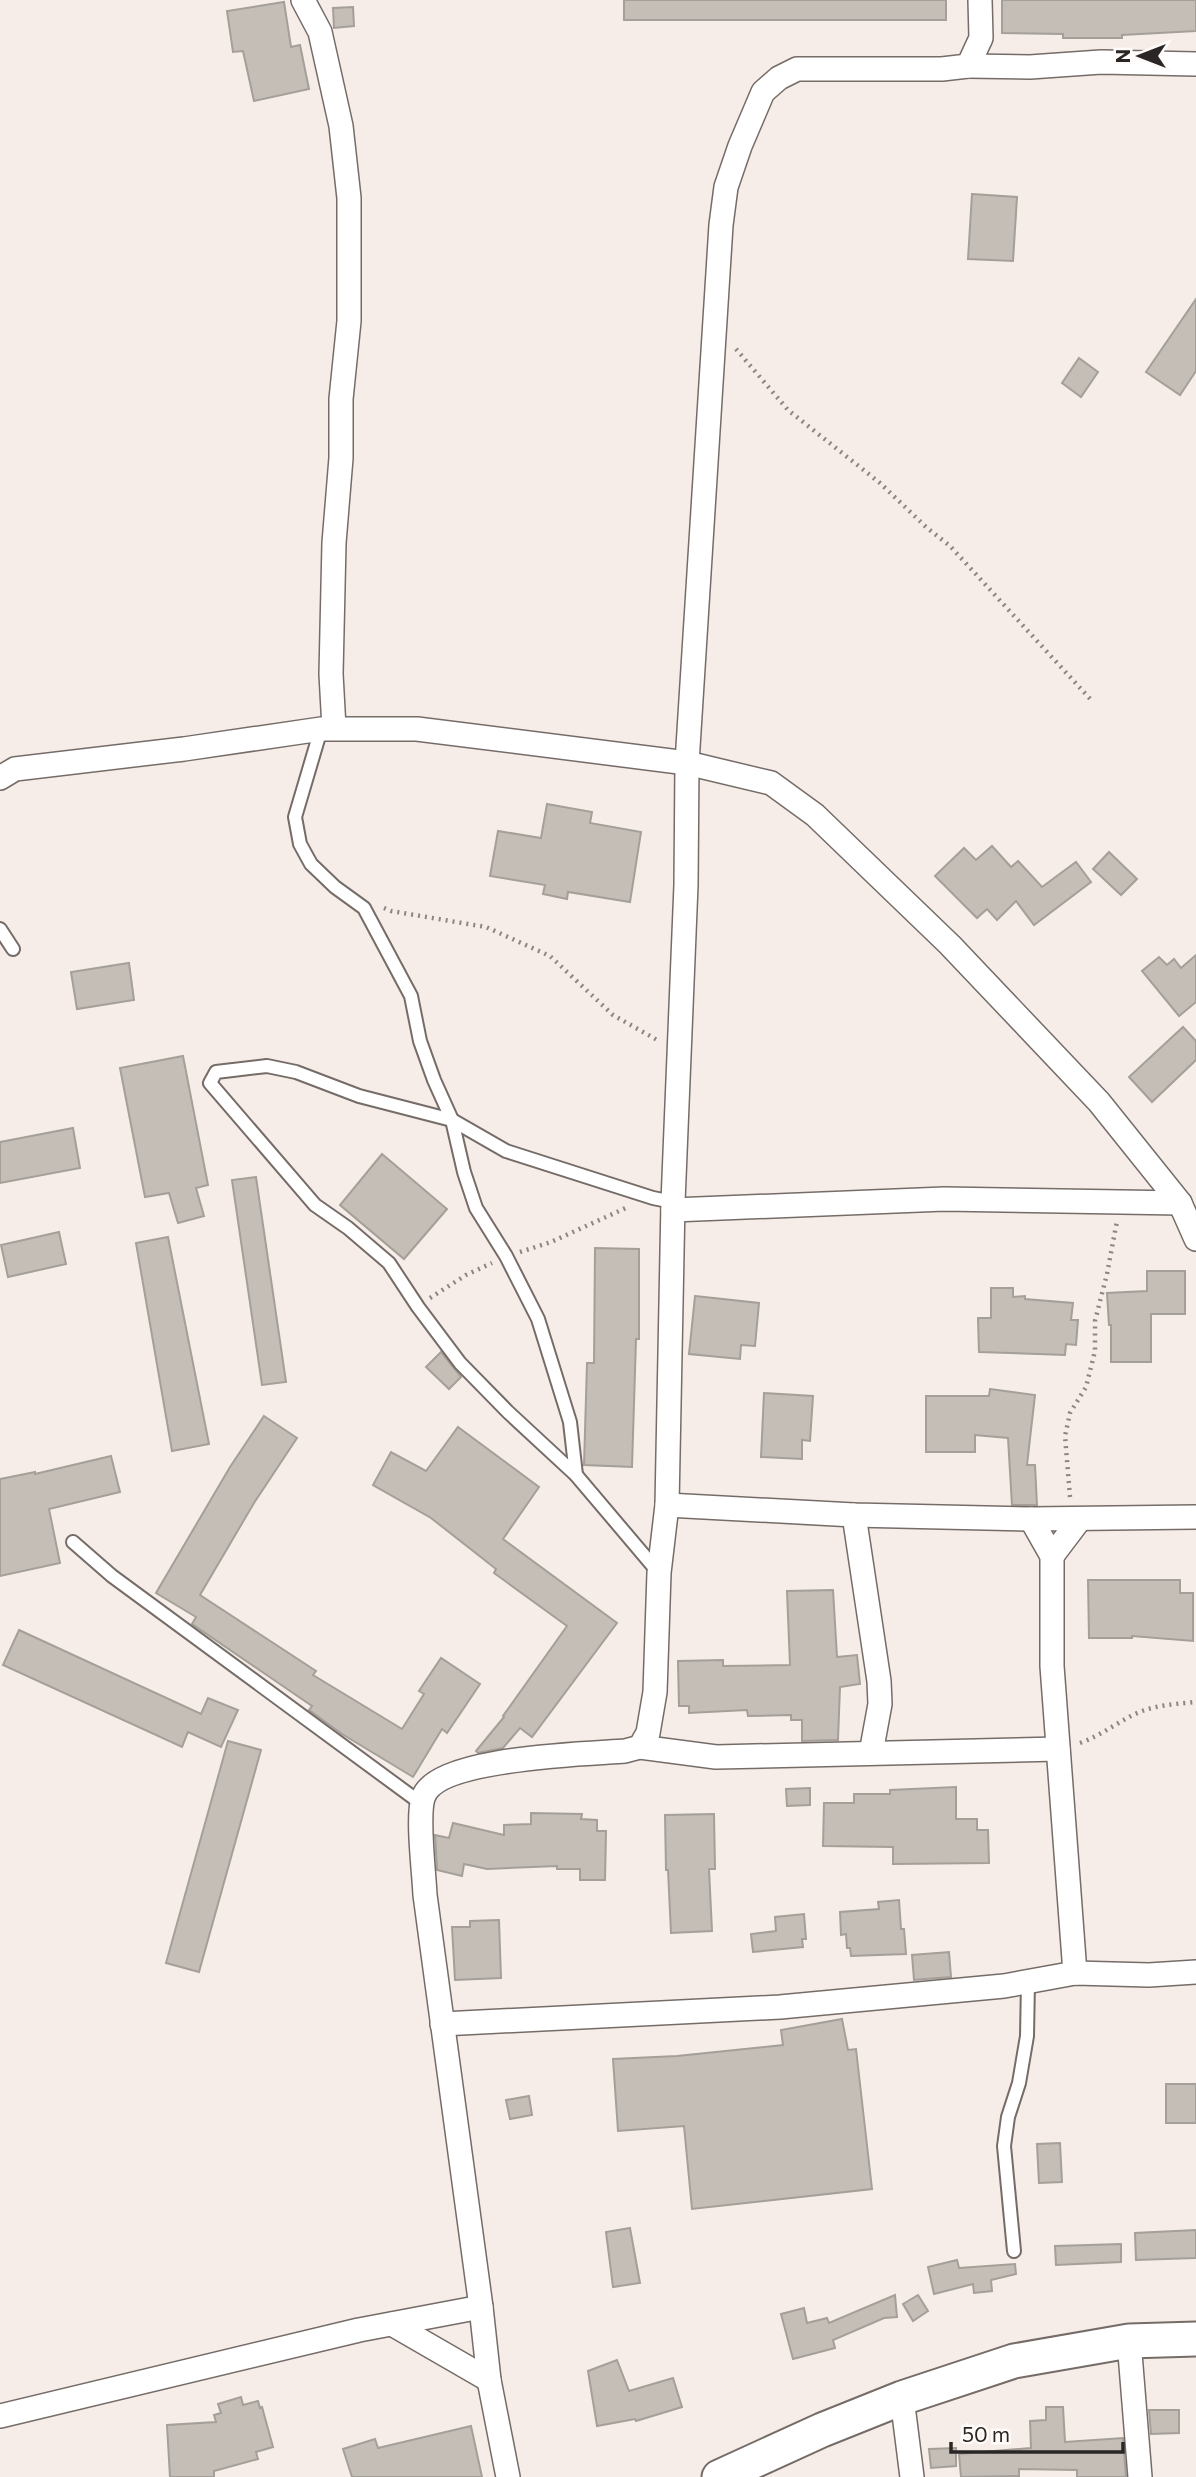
<svg xmlns="http://www.w3.org/2000/svg" width="1196" height="2477" viewBox="0 0 1196 2477" font-family="Commissioner,sans-serif">
<style>
.building{fill:#c4beb7;stroke:#a49f98;stroke-width:2}
.lines{fill:none;stroke-linecap:round;stroke-linejoin:round}
.lane-casing{stroke:#756c68;stroke-width:16}
.street-casing{stroke:#756c68;stroke-width:26}
.secondary-casing{stroke:#756c68;stroke-width:37}
.path{stroke:#8c8683;stroke-width:4.5;stroke-dasharray:2 5;stroke-linecap:butt}
.lane{stroke:#fff;stroke-width:12}
.street{stroke:#fff;stroke-width:23}
.secondary{stroke:#fff;stroke-width:33}
</style>
<rect width="100%" height="100%" fill="#f6ede8"/>
<!-- building -->
<g class="building">
<rect x="624" y="0" width="322" height="20"/>
<polygon points="1002,0 1196,0 1196,31 1122,35 1122,38 1063,38 1063,34 1002,33"/>
<polygon points="284,2 291,47 300,45 309,89 254,101 243,51 233,52 227,11"/>
<polygon points="353,7 354,26 334,28 333,8"/>
<polygon points="972,194 1017,197 1013,261 968,259"/>
<polygon points="1196,299 1196,371 1180,395 1146,372"/>
<polygon points="1079,358 1098,372 1081,397 1062,383"/>
<polygon points="547,804 592,812 590,823 641,832 630,902 568,892 567,899 543,894 545,885 490,876 498,831 541,838"/>
<polygon points="992,846 1011,867 1018,861 1042,887 1076,862 1091,882 1034,925 1016,901 997,920 987,909 977,918 935,876 964,848 976,860"/>
<polygon points="1109,852 1137,879 1121,895 1093,869"/>
<polygon points="1196,955 1196,1002 1179,1016 1142,971 1159,957 1167,965 1174,959 1181,968"/>
<polygon points="129,963 134,1000 77,1009 71,972"/>
<polygon points="1183,1027 1196,1041 1196,1060 1152,1102 1129,1077"/>
<polygon points="183,1056 208,1185 196,1188 204,1216 178,1223 169,1193 145,1197 120,1068"/>
<polygon points="73,1128 80,1168 0,1183 0,1142"/>
<polygon points="382,1154 447,1209 404,1259 340,1205"/>
<polygon points="256,1177 286,1382 262,1385 232,1180"/>
<polygon points="59,1232 66,1264 8,1277 1,1245"/>
<polygon points="168,1237 209,1444 172,1451 136,1243"/>
<polygon points="595,1248 639,1249 639,1339 636,1339 632,1467 584,1465 587,1363 594,1363"/>
<polygon points="1147,1271 1185,1271 1185,1314 1151,1314 1151,1362 1111,1362 1111,1325 1109,1325 1107,1293 1147,1291"/>
<polygon points="991,1288 1013,1288 1013,1297 1025,1296 1025,1299 1073,1303 1071,1320 1078,1320 1076,1345 1066,1344 1065,1355 979,1352 978,1318 991,1318"/>
<polygon points="695,1296 759,1303 755,1346 741,1345 740,1359 689,1354"/>
<polygon points="441,1352 461,1377 449,1389 426,1367"/>
<polygon points="990,1389 1035,1395 1027,1465 1035,1465 1037,1505 1012,1505 1008,1438 975,1435 975,1452 926,1452 926,1396 989,1396"/>
<polygon points="764,1393 813,1396 810,1441 802,1440 802,1459 761,1457"/>
<polygon points="264,1416 297,1438 254,1503 200,1595 316,1671 313,1675 402,1729 424,1694 419,1691 441,1658 480,1684 447,1733 442,1729 413,1777 342,1734 309,1710 312,1706 192,1624 196,1617 156,1593 230,1467"/>
<polygon points="458,1427 539,1487 503,1539 617,1623 532,1737 520,1728 503,1748 478,1753 476,1751 504,1717 503,1716 567,1626 494,1573 496,1569 431,1518 373,1485 391,1452 426,1471"/>
<polygon points="111,1456 120,1492 49,1509 60,1563 0,1576 0,1479 35,1472 35,1474"/>
<polygon points="1088,1580 1180,1580 1180,1593 1193,1593 1193,1641 1132,1636 1132,1638 1089,1638"/>
<polygon points="833,1590 837,1657 857,1655 860,1684 840,1687 838,1740 802,1741 802,1720 791,1720 791,1715 748,1716 747,1710 689,1713 689,1706 679,1706 678,1661 723,1660 723,1666 790,1665 787,1591"/>
<polygon points="19,1630 201,1714 208,1698 238,1710 221,1747 188,1732 182,1747 3,1665"/>
<polygon points="228,1741 261,1750 199,1972 166,1963"/>
<polygon points="956,1787 956,1819 977,1819 977,1830 988,1830 989,1863 893,1864 893,1847 823,1846 824,1803 854,1803 854,1794 890,1794 890,1790"/>
<polygon points="810,1788 810,1805 787,1806 786,1789"/>
<polygon points="531,1813 582,1814 581,1819 597,1820 597,1831 606,1831 605,1880 580,1880 580,1869 557,1869 557,1866 487,1869 464,1864 462,1876 437,1870 435,1835 449,1838 453,1823 504,1835 504,1825 531,1824"/>
<polygon points="714,1814 715,1869 709,1869 712,1931 671,1933 668,1870 666,1870 665,1815"/>
<polygon points="899,1900 901,1929 904,1929 906,1954 851,1956 850,1948 847,1948 846,1934 841,1935 840,1912 879,1909 878,1902"/>
<polygon points="804,1914 806,1939 802,1939 803,1947 753,1952 751,1934 776,1931 775,1917"/>
<polygon points="499,1920 501,1978 455,1980 452,1927 470,1927 470,1921"/>
<polygon points="949,1952 951,1977 914,1980 912,1955"/>
<polygon points="842,2019 848,2050 856,2049 872,2189 692,2209 684,2126 618,2131 613,2059 677,2056 783,2045 781,2030"/>
<rect x="1166" y="2084" width="30" height="39"/>
<polygon points="529,2096 532,2115 510,2119 506,2100"/>
<polygon points="1060,2143 1062,2182 1039,2183 1037,2144"/>
<polygon points="630,2228 640,2283 613,2287 606,2232"/>
<polygon points="1196,2230 1196,2258 1136,2260 1135,2233"/>
<polygon points="1121,2244 1121,2262 1056,2265 1055,2246"/>
<polygon points="957,2260 959,2268 1015,2264 1016,2274 991,2280 992,2291 974,2293 973,2284 934,2294 928,2267"/>
<polygon points="895,2295 897,2317 884,2318 833,2340 835,2348 793,2359 781,2314 804,2308 807,2323 827,2318 829,2323"/>
<polygon points="918,2295 928,2311 913,2321 903,2304"/>
<polygon points="617,2360 629,2391 673,2378 682,2407 636,2421 635,2419 597,2426 588,2371"/>
<polygon points="241,2397 243,2405 258,2401 260,2408 262,2407 273,2447 256,2452 258,2459 214,2471 214,2477 170,2477 167,2425 216,2422 214,2415 221,2413 218,2404"/>
<polygon points="1046,2407 1063,2407 1065,2442 1123,2438 1126,2477 1077,2477 1077,2470 1019,2469 1019,2476 961,2477 959,2454 1031,2448 1030,2421 1046,2420"/>
<polygon points="1149,2410 1179,2410 1179,2433 1151,2434"/>
<polygon points="471,2426 482,2477 352,2477 343,2449 375,2439 378,2448"/>
<polygon points="956,2448 956,2466 931,2468 929,2449"/>
</g>
<g class="lines">
<!-- lane casing -->
<g class="lane-casing">
<g id="lane">
<polyline points="321,729 295,817 300,844 311,864 335,887 364,908 411,996 420,1041 434,1080 452,1120 464,1172 476,1208 506,1256 538,1319 570,1422 576,1475"/>
<polyline points="0,929 13,949"/>
<polyline points="73,1542 112,1576 422,1804"/>
<polyline points="659,1573 576,1475 508,1412 460,1363 418,1307 389,1263 348,1228 315,1205 210,1083 216,1072 267,1066 296,1072 359,1096 452,1120 506,1151 653,1198 673,1202"/>
<polyline points="1014,2251 1004,2146 1008,2117 1019,2083 1027,2036 1028,1982"/>
</g>
</g>
<!-- street casing -->
<g class="street-casing">
<g id="street">
<polyline points="303,0 320,32 341,126 349,198 349,321 341,399 341,458 334,543 331,674 334,728"/>
<polyline points="968,66 1030,67 1101,62 1196,64"/>
<polyline points="0,778 15,769 184,749 321,729 417,729 687,763 771,783 815,815 950,945 1099,1102 1180,1203 1196,1239"/>
<polyline points="673,1210 944,1199 1180,1203"/>
<polyline points="667,1505 854,1515 1031,1519 1196,1517"/>
<polyline points="854,1515 879,1681 880,1704 871,1753"/>
<polyline points="1031,1519 1052,1556 1052,1666 1075,1973"/>
<polyline points="1052,1556 1080,1519"/>
<polyline points="640,1747 716,1757 1058,1749"/>
<polyline points="442,2024 780,2007 1004,1986 1075,1973 1149,1975 1196,1972"/>
<polyline points="392,2324 489,2380"/>
<polyline points="1129,2341 1140,2477"/>
<polyline points="902,2398 912,2477"/>
<polyline points="0,2416 359,2330 481,2307"/>
<path d="M508 2477 489 2380 481 2307 425 1895C424 1872 417 1818 423 1798 435 1757 587 1754 625 1751L640 1747 648 1733 655 1692 659 1573 667 1505 673 1202 686 885 687 763 721 225 726 187 740 146 763 92 779 78 797 69H942L968 66 981 38 980 0"/>
</g>
</g>
<!-- secondary casing -->
<g class="secondary-casing">
<polyline id="secondary" points="719,2477 822,2430 902,2398 1014,2361 1129,2341 1196,2339"/>
</g>
<!-- path -->
<g class="path">
<polyline points="736,349 788,410 880,483 926,527 950,546 1093,702"/>
<polyline points="384,908 391,911 486,927 550,956 613,1015 659,1041"/>
<polyline points="520,1252 551,1242 628,1207"/>
<polyline points="430,1298 466,1275 492,1263"/>
<polyline points="1070,1497 1065,1436 1070,1413 1086,1387 1095,1351 1095,1321 1107,1274 1117,1221"/>
<path d="M1080 1743C1102 1735 1116 1723 1135 1714 1154 1705 1175 1704 1196 1702"/>
</g>
<!-- lane -->
<use href="#lane" class="lane"/>
<!-- street -->
<use href="#street" class="street"/>
<!-- secondary -->
<use href="#secondary" class="secondary"/>
</g>
<!-- north arrow -->
<g transform="translate(1140 56) rotate(270)" stroke="#fffbf9" stroke-width="5" paint-order="stroke">
<path d="M0-5L12 26L0 18L-12 26Z" fill="#2a2625"/>
<text y="-10" font-size="19" font-weight="bold" text-anchor="middle" fill="#2a2625">N</text>
</g>
<!-- scale -->
<path d="M951 2442v10h172v-10" fill="none" stroke="#2a2625" stroke-width="3.5"/>
<text x="962" y="2442" font-size="21" fill="#2a2625" stroke="#fffbf9" stroke-width="5" paint-order="stroke">50 m</text>
</svg>
